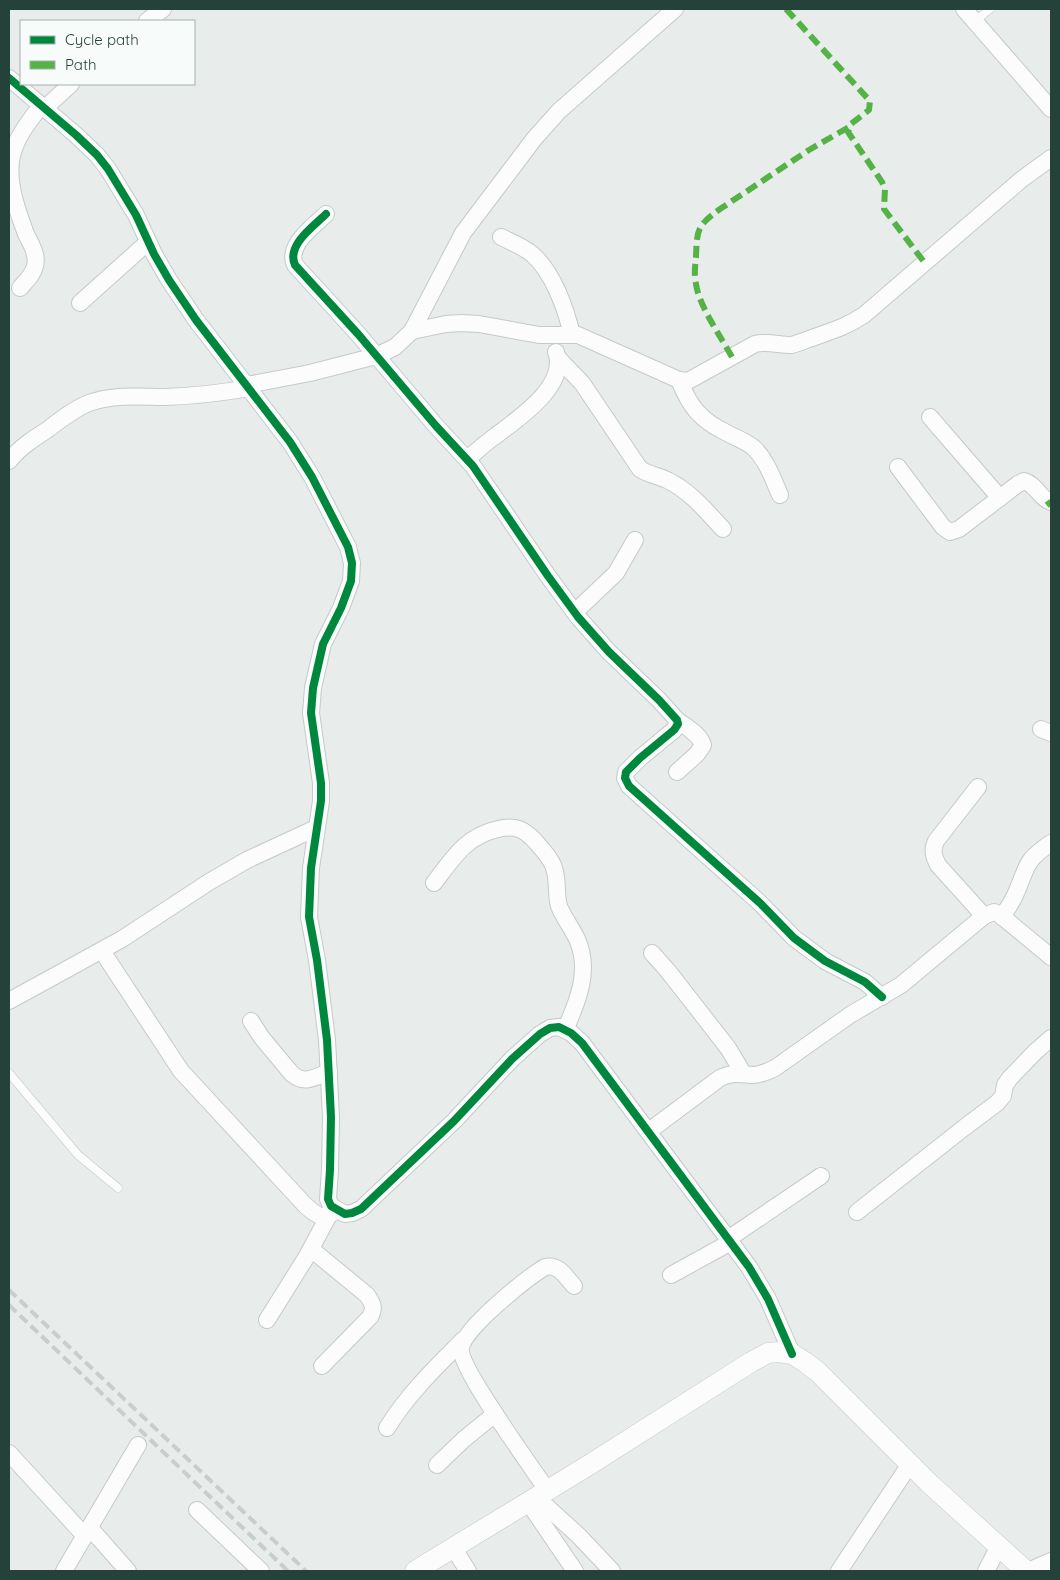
<svg xmlns="http://www.w3.org/2000/svg" width="1060" height="1580" viewBox="0 0 1060 1580" font-family="Quicksand,sans-serif">
<style>
.lines{fill:none;stroke-linecap:round;stroke-linejoin:round}
.service-casing{stroke:#c5cac8;stroke-width:9}
.minor-casing{stroke:#c5cac8;stroke-width:18}
.tertiary-casing{stroke:#c5cac8;stroke-width:21}
.service{stroke:#fcfcfc;stroke-width:8}
.minor{stroke:#fcfcfc;stroke-width:16}
.tertiary{stroke:#fcfcfc;stroke-width:20}
.rail{stroke:#c9cdcc;stroke-width:4;stroke-dasharray:10 5;stroke-linecap:butt}
.quiet{stroke:#55b346;stroke-width:6;stroke-dasharray:12 6;stroke-linecap:butt}
.cycleway-casing{stroke:#f7fbf9;stroke-width:11}
.cycleway{stroke:#00873e;stroke-width:8}
</style>
<rect width="100%" height="100%" fill="#e8edeb"/>
<g class="lines">
<!-- service casing -->
<g class="service-casing">
<g id="service">
<polyline points="975,21 990,9"/>
<polyline points="9,1073 78,1155 118,1188"/>
</g>
</g>
<!-- minor casing -->
<g class="minor-casing">
<g id="minor">
<polyline points="964,9 1051,109"/>
<polyline points="147,21 163,9"/>
<polyline points="9,78 76,135 97,155 108,169 136,215 154,254 169,280 196,320 290,442 312,477 348,547 352,563 351,581 341,608 323,644 313,688 311,713 321,783 321,801 311,868 309,917 317,960 327,1040 331,1117 330,1170 328,1199 331,1206 345,1214 352,1213 361,1209 454,1121 512,1059 540,1034 550,1028 559,1027 571,1033 582,1043 749,1267 768,1299 792,1354"/>
<polyline points="44,109 71,84"/>
<path d="M326 214C314 226 286 245 295 265L358 334 436 426 473 466 548 576 578 617 609 652 659 700 677 720 678 724 674 730 640 758 626 772 625 778 629 786 760 903 794 938 825 961 865 982 882 997"/>
<path d="M501 237C511 242 524 247 532 254 553 272 566 309 572 335"/>
<path d="M20 288C26 281 33 275 35 266 38 255 31 244 26 234 17 210 5 178 13 152 18 135 30 120 41 106"/>
<polyline points="80,303 148,242"/>
<path d="M412 331 446 324 461 323 479 324 539 335H578L679 380 688 381 755 344C767 341 779 345 791 345 797 344 803 341 809 339 831 331 844 328 864 315L1022 179 1051 158"/>
<path d="M558 358 582 383 640 469C649 475 660 476 669 481 691 492 707 512 723 529"/>
<path d="M679 380C690 407 700 420 727 433 736 438 746 441 754 448 767 461 773 479 780 495"/>
<polyline points="247,385 310,373 376,356 395,347 412,331 463,233 534,139 559,111 675,9"/>
<polyline points="930,417 1000,498"/>
<path d="M467 459C476 452 484 444 494 437 516 420 569 386 556 352"/>
<path d="M9 461C19 448 33 439 47 430 60 420 74 409 89 403 113 394 141 397 165 397 194 396 221 393 249 388"/>
<path d="M898 467 943 527 950 532 959 529 1018 484 1024 481C1036 484 1040 499 1051 502"/>
<polyline points="575,612 616,573 635,540"/>
<path d="M677 720C686 727 700 734 703 745L697 754 677 772"/>
<polyline points="1041,729 1051,733"/>
<path d="M978 787 936 841C932 850 933 855 938 865L984 916"/>
<path d="M434 883C453 858 466 836 498 829 515 825 524 829 535 841 542 849 549 856 553 865 559 879 555 892 559 906 563 917 572 928 577 939 591 970 578 1001 565 1030"/>
<path d="M1002 917C1007 909 1013 901 1016 893 1028 866 1024 861 1051 843"/>
<path d="M102 951 181 1071 305 1205C318 1217 321 1219 337 1211"/>
<polyline points="652,953 668,971 728,1048 743,1073"/>
<polyline points="9,1001 122,939 209,882 247,860 316,828"/>
<path d="M251 1021 262 1038 292 1074C305 1085 315 1077 329 1072"/>
<path d="M649 1131 720 1078C732 1072 739 1074 752 1075 760 1075 767 1072 775 1068L850 1015 901 985 984 916 994 912 999 914 1051 957"/>
<polyline points="857,1212 965,1127 997,1103 1003,1096 1005,1085 1010,1078 1035,1052 1051,1038"/>
<polyline points="728,1239 821,1176"/>
<path d="M311 1249 367 1295C373 1304 375 1308 370 1317L322 1366"/>
<polyline points="671,1275 731,1242"/>
<polyline points="267,1320 307,1256 329,1215"/>
<path d="M387 1428C408 1394 435 1368 463 1340"/>
<polyline points="9,1453 85,1536"/>
<polyline points="437,1465 463,1440 495,1414"/>
<path d="M547 1490C533 1469 458 1366 461 1348 464 1328 527 1278 545 1267 559 1264 565 1276 574 1286"/>
<polyline points="536,1497 578,1535 612,1571"/>
<polyline points="528,1502 575,1571"/>
<polyline points="197,1510 261,1571"/>
<polyline points="90,1528 128,1571"/>
<polyline points="453,1547 468,1571"/>
<polyline points="64,1571 138,1445"/>
<polyline points="839,1571 910,1464"/>
<polyline points="986,1571 999,1546"/>
<polyline points="1028,1571 1051,1561"/>
</g>
</g>
<!-- tertiary casing -->
<g class="tertiary-casing">
<polyline id="tertiary" points="415,1571 589,1465 751,1362 768,1353 779,1352 792,1354 805,1362 818,1372 930,1484 1026,1571"/>
</g>
<!-- service -->
<use href="#service" class="service"/>
<!-- minor -->
<use href="#minor" class="minor"/>
<!-- tertiary -->
<use href="#tertiary" class="tertiary"/>
<!-- rail -->
<g class="rail">
<polyline points="9,1290 306,1571"/>
<polyline points="9,1305 288,1571"/>
</g>
<!-- quiet -->
<g class="quiet">
<polyline points="786,9 870,101 869,110 851,124 848,132 882,182 885,189 884,209 924,262"/>
<path d="M732 357C721 337 699 306 696 284 694 276 695 266 696 257 697 229 697 226 720 209L809 150 849 127"/>
<polyline points="1047,501 1051,506"/>
</g>
<!-- cycleway casing -->
<g class="cycleway-casing">
<g id="cycleway">
<polyline points="9,78 76,135 97,155 108,169 136,215 154,254 169,280 196,320 290,442 312,477 348,547 352,563 351,581 341,608 323,644 313,688 311,713 321,783 321,801 311,868 309,917 317,960 327,1040 331,1117 330,1170 328,1199 331,1206 345,1214 352,1213 361,1209 454,1121 512,1059 540,1034 550,1028 559,1027 571,1033 582,1043 749,1267 768,1299 792,1354"/>
<path d="M326 214C314 226 286 245 295 265L358 334 436 426 473 466 548 576 578 617 609 652 659 700 677 720 678 724 674 730 640 758 626 772 625 778 629 786 760 903 794 938 825 961 865 982 882 997"/>
</g>
</g>
<!-- cycleway -->
<use href="#cycleway" class="cycleway"/>
</g>
<!-- border -->
<rect width="1060" height="1580" fill="none" stroke="#24423a" stroke-width="20"/>
<!-- legend -->
<rect x="20" y="20" width="175" height="65" fill="#f7fbf9" stroke="#a3b1ad"/>
<rect x="30" y="36" width="25" height="8" fill="#00873e" stroke="#a3b1ad"/>
<text x="65" y="45" font-size="15" fill="#24423a">Cycle path</text>
<rect x="30" y="61" width="25" height="8" fill="#55b346" stroke="#a3b1ad"/>
<text x="65" y="70" font-size="15" fill="#24423a">Path</text>
</svg>
